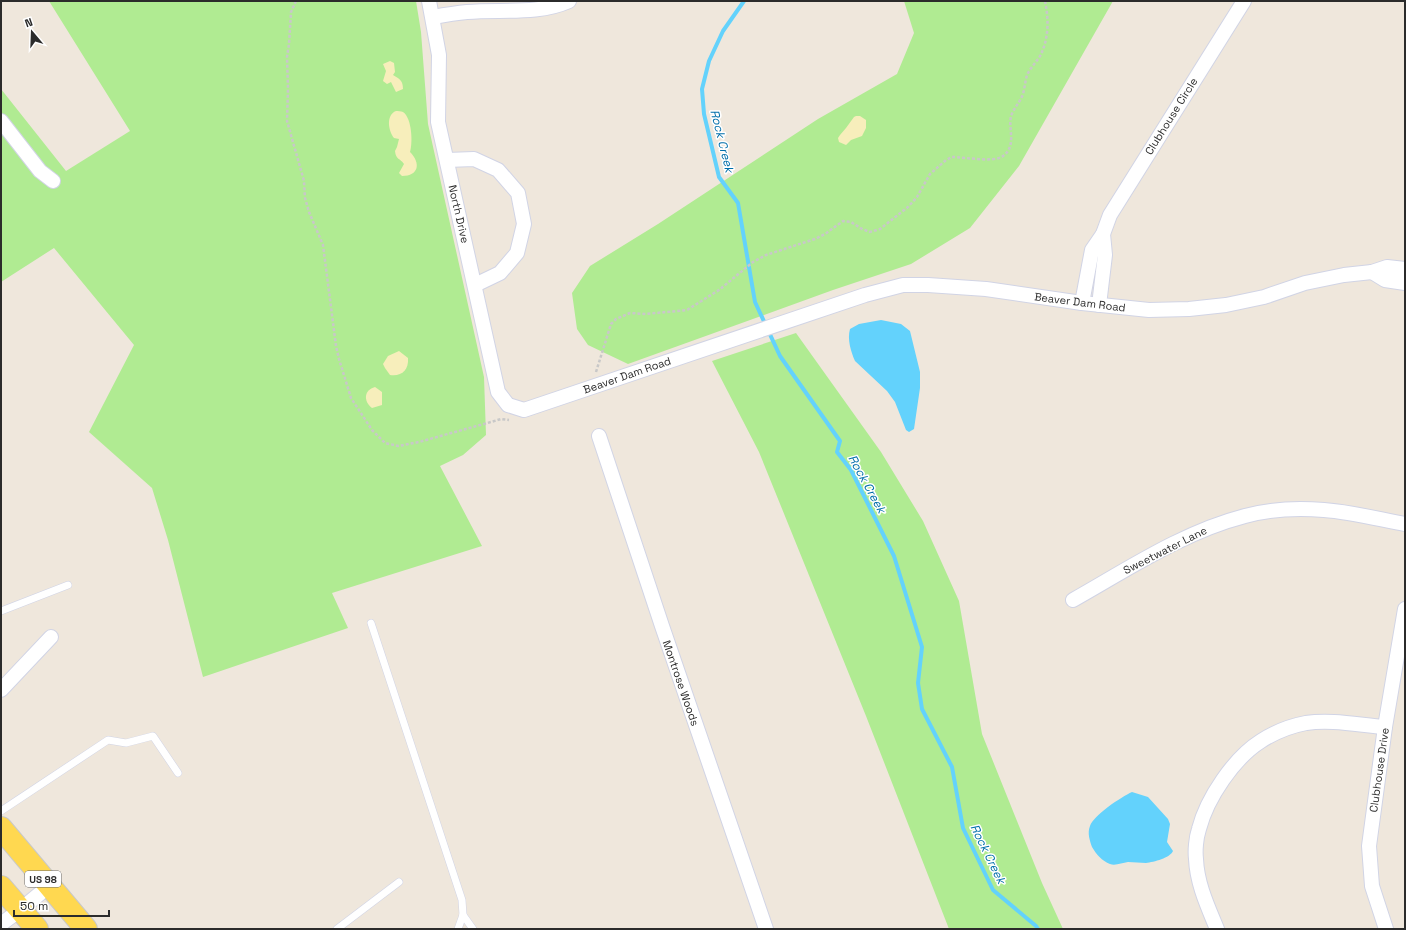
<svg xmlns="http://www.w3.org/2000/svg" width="1406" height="930" viewBox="0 0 1406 930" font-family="'Space Grotesk',sans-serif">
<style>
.green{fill:#b0eb92}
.sand{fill:#f7eebb}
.water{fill:#63d2fc}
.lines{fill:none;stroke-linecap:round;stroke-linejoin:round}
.stream{stroke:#63d2fc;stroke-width:4}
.service-casing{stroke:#d1d4e5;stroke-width:8}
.minor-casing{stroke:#d1d4e5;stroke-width:16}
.primary-casing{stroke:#c8c8c8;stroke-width:24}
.path{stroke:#c8c8c8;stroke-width:2.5;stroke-dasharray:3 2;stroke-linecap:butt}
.service{stroke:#fff;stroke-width:7}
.minor{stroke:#fff;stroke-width:14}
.primary{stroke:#ffd850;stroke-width:22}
.labels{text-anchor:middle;stroke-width:3;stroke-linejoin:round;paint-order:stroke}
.shield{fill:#fff;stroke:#6b6b6b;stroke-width:1}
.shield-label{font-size:10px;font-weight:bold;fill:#2b2b2b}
.street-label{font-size:11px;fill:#2b2b2b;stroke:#fff}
.water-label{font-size:12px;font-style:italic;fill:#006eaa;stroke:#fff}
</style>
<rect width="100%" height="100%" fill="#efe7dc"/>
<!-- green -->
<g class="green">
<polygon points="49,1 416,1 421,32 428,124 484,377 486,435 463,455 440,466 482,546 332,593 348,628 203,677 168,540 152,488 89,432 134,345 54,248 1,282 1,89 66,171 130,131"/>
<polygon points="904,1 1113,1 1019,166 970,228 911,264 833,290 628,364 588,345 577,329 572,293 590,266 658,224 818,119 897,74 914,33"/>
<polygon points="796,333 881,452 923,521 959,601 982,734 1042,883 1063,929 949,929 866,716 759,452 712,361"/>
</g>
<!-- sand -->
<g class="sand">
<path d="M390 61 394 63 395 72 393 75C400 79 403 81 403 89L396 92 391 82 387 84 383 81 386 71 383 64Z"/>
<path d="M396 111C398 111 401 111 403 112 412 118 413 143 410 152 421 163 419 176 402 176L399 173 404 164C400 158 396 160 395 151L397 147 399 139 394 138C388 130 386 115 396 111Z"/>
<polygon points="856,116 860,116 866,120 866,128 862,136 851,140 846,145 839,142 838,138 840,135 846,128 854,117"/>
<path d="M399 351 408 358C409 370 401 377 390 375L385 368 383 364 388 356Z"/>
<path d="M375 387 382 392V405L372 408C363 401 364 390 375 387Z"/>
</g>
<!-- water -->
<g class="water">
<path d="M881 320 901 324 910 331 920 372V388L914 429 909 432 906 430 895 402 887 391 855 361C851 352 847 339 850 329L859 324Z"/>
<path d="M1132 792 1148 797 1168 819 1170 824 1167 842 1173 851C1170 858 1154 862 1146 863 1140 863 1134 862 1128 862 1122 863 1115 866 1110 864 1102 861 1096 854 1092 847 1090 841 1087 833 1090 826 1094 815 1121 797 1132 792Z"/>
</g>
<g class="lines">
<!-- stream -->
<polyline class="stream" points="744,1 723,31 709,61 702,89 704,114 719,177 738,203 755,302 780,356 840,441 837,452 851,470 894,556 922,647 918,683 922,709 952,767 963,828 993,890 1036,926 1038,929"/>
<!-- service casing -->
<g class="service-casing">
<g id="service">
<polyline points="1,611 68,585"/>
<polyline points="371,623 462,900 463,915 458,929"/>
<polyline points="1,811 108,740 126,743 153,736 178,773"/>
<polyline points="463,915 473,929"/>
<polyline points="337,929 399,882"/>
</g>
</g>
<!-- minor casing -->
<g class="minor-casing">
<g id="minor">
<polyline points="429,1 439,55 438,122 498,392 508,405 524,410 865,295 903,285 928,285 986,289 1082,303 1149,310 1189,309 1226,305 1264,297 1305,283 1344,275 1372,272"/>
<path d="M433 17C444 15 456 13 467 12 501 9 538 15 569 1"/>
<polyline points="1,121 40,171 53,181"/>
<polyline points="447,160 474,159 498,170 518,193 524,224 517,253 500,273 475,285"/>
<polyline points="1405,269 1387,267 1372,272 1385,280 1405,283"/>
<polyline points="1082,303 1092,250 1103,234 1110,215 1244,1"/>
<polyline points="1099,305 1105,255 1103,234"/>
<polyline points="599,436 662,626 766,929"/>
<path d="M1073 600C1128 569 1183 532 1245 516 1270 509 1298 508 1324 510 1351 512 1378 519 1405 524"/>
<polyline points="1,690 51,637"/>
<polyline points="1,924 20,910 49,886"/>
<path d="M1217 929C1208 907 1197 884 1196 859 1195 851 1196 838 1199 829 1207 798 1234 758 1261 741 1275 732 1290 726 1306 723 1331 719 1359 725 1385 727"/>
<polyline points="1386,929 1372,886 1369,846 1385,727 1405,609"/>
</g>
</g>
<!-- primary casing -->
<g class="primary-casing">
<g id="primary">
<polyline points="1,828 86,929"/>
<polyline points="1,887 37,929"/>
</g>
</g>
<!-- path -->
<g class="path">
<polyline points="296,1 291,12 289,44 287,57 288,89 287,121 304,181 305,198 309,212 323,245 336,346 339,359 351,398 372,430 385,443 398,446 419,442 491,422 501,419 509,420"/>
<path d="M596 372 611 324 616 319 630 313 646 314 687 310 719 290 753 262 766 255 815 239 825 234 843 221 851 222 862 229 870 232 880 229 908 207 917 197 930 174 946 160 952 157C964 157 995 163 1003 156 1017 146 1008 129 1011 116 1014 108 1020 102 1023 94 1025 87 1025 80 1028 73 1031 68 1035 63 1039 58 1049 40 1049 20 1045 1"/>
</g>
<!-- service -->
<use href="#service" class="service"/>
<!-- minor -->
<use href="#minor" class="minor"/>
<!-- primary -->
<use href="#primary" class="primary"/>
</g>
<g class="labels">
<!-- shield labels -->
<rect class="shield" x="25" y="871" width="36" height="16" rx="3"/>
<g class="shield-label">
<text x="43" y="883">US 98</text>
</g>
<!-- street labels -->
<g class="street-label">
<text transform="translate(1171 116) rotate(-58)" y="4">Clubhouse Circle</text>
<text transform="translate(459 214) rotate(77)" y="4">North Drive</text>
<text transform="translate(1080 302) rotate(7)" y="4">Beaver Dam Road</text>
<text transform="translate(627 375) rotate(-19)" y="4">Beaver Dam Road</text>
<text transform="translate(1165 550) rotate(-27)" y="4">Sweetwater Lane</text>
<text transform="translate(681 683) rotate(71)" y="4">Montrose Woods</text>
<text transform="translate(1379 770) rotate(-82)" y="4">Clubhouse Drive</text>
</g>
<!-- water labels -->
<g class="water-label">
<text transform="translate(722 141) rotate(76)" y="4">Rock Creek</text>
<text transform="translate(867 484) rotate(61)" y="4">Rock Creek</text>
<text transform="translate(988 854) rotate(64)" y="4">Rock Creek</text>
</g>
</g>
<!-- border -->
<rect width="1406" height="930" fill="none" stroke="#2b2b2b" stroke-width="4"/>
<!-- north arrow -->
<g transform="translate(32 32) rotate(341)" stroke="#ffffff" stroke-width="3" paint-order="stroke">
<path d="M0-3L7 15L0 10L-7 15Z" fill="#2b2b2b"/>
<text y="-6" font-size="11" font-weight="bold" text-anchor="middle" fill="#2b2b2b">N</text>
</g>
<!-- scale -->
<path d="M14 910v6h95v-6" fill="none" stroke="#2b2b2b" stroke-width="2"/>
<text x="20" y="910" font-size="12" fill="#2b2b2b" stroke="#ffffff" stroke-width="3" paint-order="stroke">50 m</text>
</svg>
